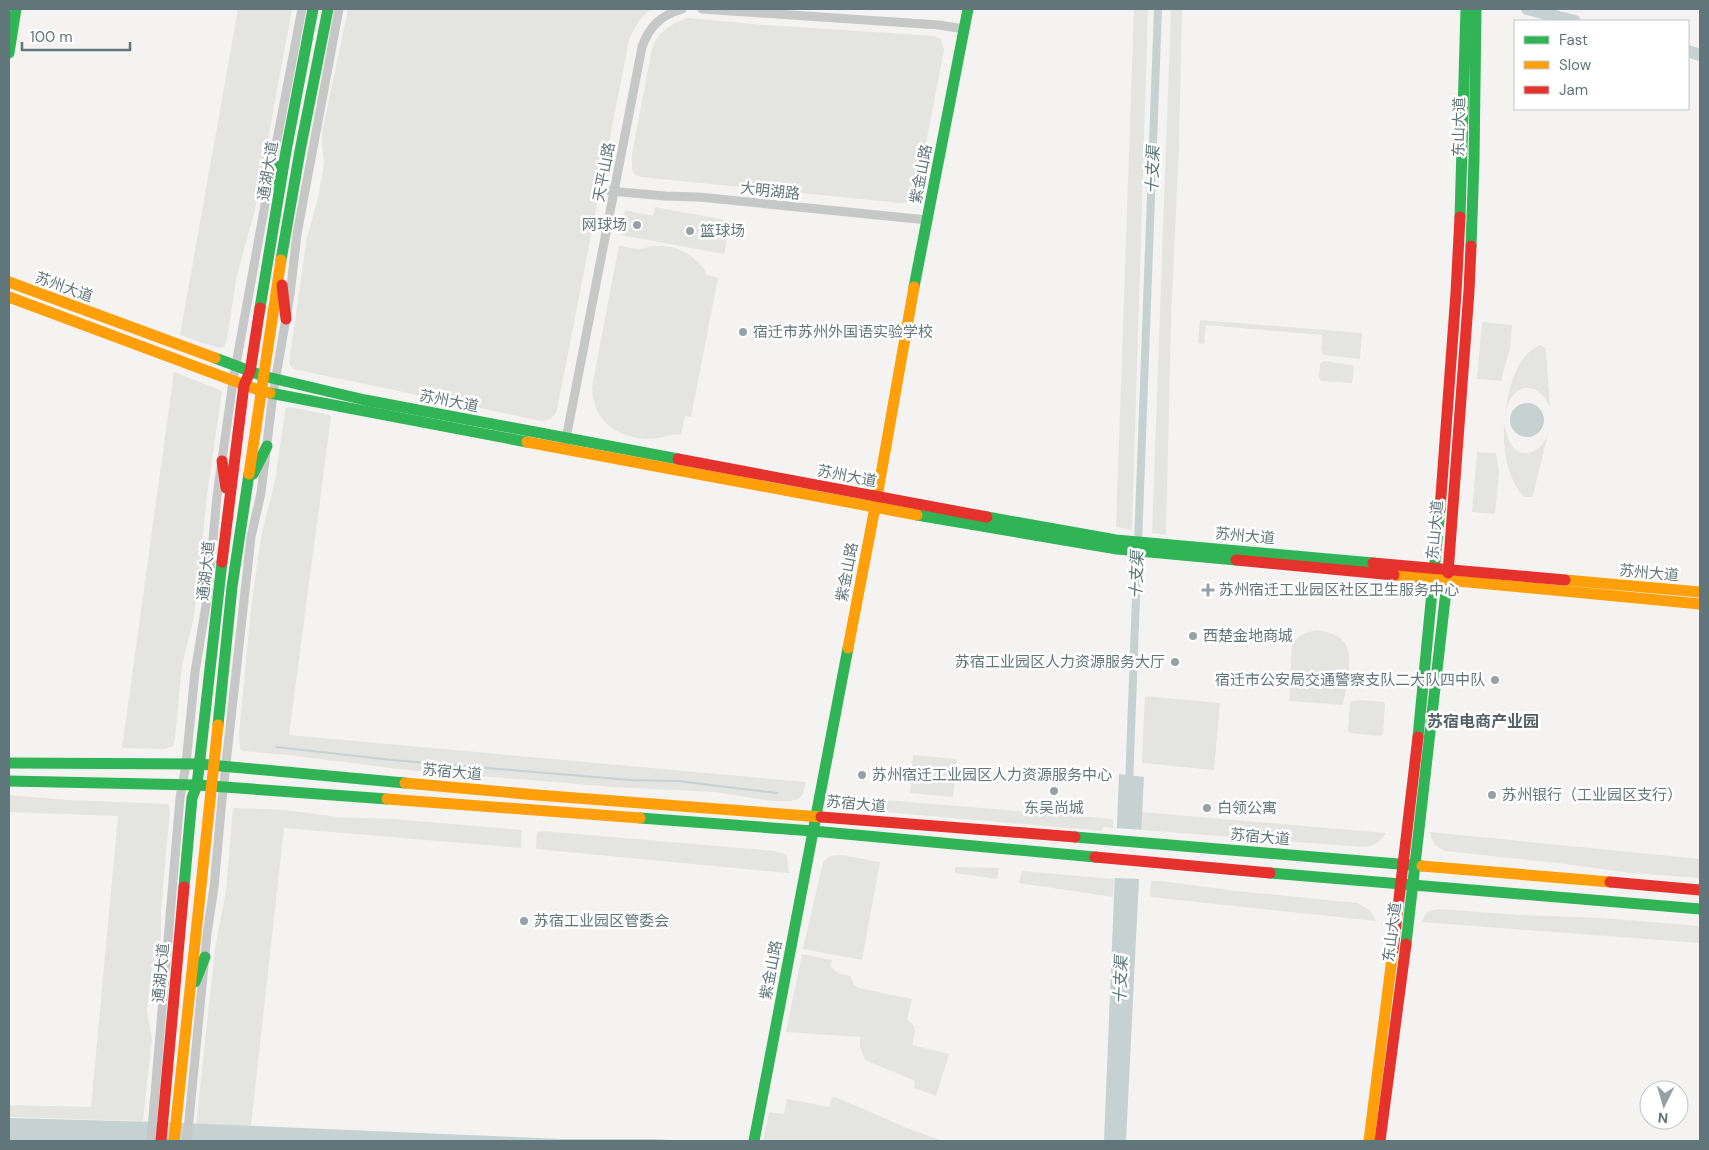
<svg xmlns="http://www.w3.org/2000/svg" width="1709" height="1150" viewBox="0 0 1709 1150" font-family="'DM Sans','Noto Sans SC',sans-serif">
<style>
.green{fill:#e4e5e0}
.water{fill:#c6d1d2}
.pier{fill:#f4f3f2}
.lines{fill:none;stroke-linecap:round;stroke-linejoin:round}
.stream{stroke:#c6d1d2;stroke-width:2}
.canal{stroke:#c6d1d2;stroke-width:8}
.river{stroke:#c6d1d2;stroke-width:12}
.street{stroke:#c6c8c8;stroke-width:9}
.fast{stroke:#30b455;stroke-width:11}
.slow{stroke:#ff9f0a;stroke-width:11}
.jam{stroke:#e5322d;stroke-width:11}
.poi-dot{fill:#94a2a5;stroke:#fff;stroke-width:2}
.labels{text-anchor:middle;stroke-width:5;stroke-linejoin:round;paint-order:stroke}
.street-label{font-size:15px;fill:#61767b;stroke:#fff}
.poi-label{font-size:15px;fill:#61767b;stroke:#fff;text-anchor:start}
.water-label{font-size:16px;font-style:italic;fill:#5b7678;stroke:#fff}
.neighbourhood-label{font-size:16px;font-weight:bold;fill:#536267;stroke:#fff}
</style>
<rect width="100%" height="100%" fill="#f4f3f2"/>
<!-- green -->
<g class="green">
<polygon points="238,9 292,9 255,210 237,275 227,339 224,347 218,348 180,335"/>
<path d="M348 9H652C640 16 634 29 629 40L557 410C554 417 550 420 542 421L293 369 289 363 307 237 318 199 324 163 322 144 323 128Z"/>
<polygon points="1134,9 1148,9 1132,530 1116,527"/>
<polygon points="1171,9 1182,9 1179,146 1171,317 1166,535 1152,533"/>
<path d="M688 18 765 25 934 36 941 39 944 50 916 195C912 202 908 203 901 203L641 177 635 175 632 170V154L652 48C660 30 671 24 688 18Z"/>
<polygon points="655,207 731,221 724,254 620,235 625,210 653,216"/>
<path d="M619 245C626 247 633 249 639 249 644 249 650 246 655 246 676 244 695 255 706 272V275L718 278 691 417 685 416 681 435C670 433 662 439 651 439 618 439 593 422 592 387Z"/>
<polygon points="1200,320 1362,333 1360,359 1324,355 1321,350 1322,335 1206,325 1204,344 1198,343"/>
<polygon points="1482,322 1512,325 1510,348 1501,381 1477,379"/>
<path d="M1540 345 1546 348V350L1550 407C1536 377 1510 384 1505 415 1508 391 1515 356 1540 345Z"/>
<polygon points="1323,361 1352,365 1354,367 1352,383 1321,381 1319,377 1320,364"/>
<polygon points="174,372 220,390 222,393 208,487 194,617 182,665 175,738 173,746 164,749 122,748"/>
<polygon points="290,407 330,415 331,417 289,735 806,782 803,794 798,799 790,801 771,801 715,792 613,787 407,770 287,755 243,751 240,749 239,733 251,608 261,537 275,481 285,411 286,408"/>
<path d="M1504 423C1506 437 1514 459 1532 452 1540 448 1545 442 1548 434L1533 495 1531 497H1524C1506 477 1503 449 1504 423Z"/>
<polygon points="1477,452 1496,453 1499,472 1495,514 1472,512"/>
<path d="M1318 630C1326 632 1334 633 1340 638 1357 650 1346 686 1343 705L1289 701 1292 645C1299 634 1306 632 1318 630Z"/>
<polygon points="1145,696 1220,703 1214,770 1142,763"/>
<polygon points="1360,700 1384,702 1385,704 1383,734 1380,736 1350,733 1348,730 1350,703 1352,701"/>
<polygon points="913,755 957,759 953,797 910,793"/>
<polygon points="9,795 67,800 168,804 170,809 161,910 161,939 152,968 147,1011 152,1038 143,1121 9,1117 9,1105 91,1107 118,816 9,812"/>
<polygon points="836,796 1113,819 1113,828 1103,827 1102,831 840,808 835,803"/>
<polygon points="233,808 286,810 337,817 394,819 522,830 521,848 284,828 251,1126 196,1125 215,949 226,890"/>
<path d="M1142 812 1386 833C1380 842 1373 847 1363 847L1141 830Z"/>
<polygon points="542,831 775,851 787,855 789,873 536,849 537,833"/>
<path d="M1430 832 1700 859V878L1630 873 1566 864 1446 851C1436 847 1432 843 1430 832Z"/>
<polygon points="841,855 880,862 862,960 803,949 823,862 829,856"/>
<polygon points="955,867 999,868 997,879 955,873"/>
<polygon points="1022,871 1114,879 1113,897 1019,883"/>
<polygon points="1151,881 1161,881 1237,891 1357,903 1370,910 1376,921 1150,897"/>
<polygon points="1438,909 1521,915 1601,918 1700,926 1700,943 1421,922 1427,912"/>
<path d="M802 954 832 960 830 966C836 973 841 974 850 976L854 985 859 988 912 999 907 1019 914 1026 915 1032 912 1045 949 1054 936 1096 914 1088 915 1081 865 1060 860 1047V1037L786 1032Z"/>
<polygon points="833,1096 907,1128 943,1141 763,1141 769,1112 784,1114 787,1099 829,1107"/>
</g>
<!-- water -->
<g class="water">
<circle cx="1527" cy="420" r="17"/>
<polygon points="1119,774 1144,777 1126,1141 1104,1141"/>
<polygon points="9,1118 158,1122 563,1139 655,1139 688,1141 9,1141"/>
</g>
<!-- pier -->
<polygon class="pier" points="1114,828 1144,830 1140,879 1112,878"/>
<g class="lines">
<!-- stream -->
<polyline class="stream" points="276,747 392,760 630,780 678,781 777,793"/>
<!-- canal -->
<polyline class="canal" points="1129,785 1158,9"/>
<!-- river -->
<g class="river">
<polyline points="1527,9 1575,21"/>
<polyline points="1688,51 1700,55"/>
</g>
<!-- street -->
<g class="street">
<polyline points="702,9 939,25 964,29"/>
<polyline points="271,171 302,9"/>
<polyline points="610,191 665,196 699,197 927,220"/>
<path d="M565 444 642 47C649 26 662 15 682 9"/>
<polyline points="151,1141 180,798 186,764 195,672 208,593 217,496 233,381 268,188"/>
<polyline points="187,1141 207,934 214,887 222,800 251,537 261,493 273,394 290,295 297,234 339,9"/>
</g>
<!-- fast -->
<g class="fast">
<polyline points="9,53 16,9"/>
<polyline points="267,192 277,166"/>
<polyline points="1460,217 1466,9"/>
<polyline points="1471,246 1474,160 1476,9"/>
<polyline points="281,260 300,151 328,9"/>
<polyline points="914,287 968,9"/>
<polyline points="260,308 286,151 313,9"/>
<polyline points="215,358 263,376 365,400 678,459"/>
<polyline points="270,393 527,442"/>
<polyline points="253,474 267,446"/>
<polyline points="917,515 1117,549 1236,560"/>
<polyline points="987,517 1116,540 1373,563"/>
<polyline points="218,725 232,587 249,474"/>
<polyline points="1418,737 1440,509"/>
<polyline points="9,763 199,764 405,783"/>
<polyline points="9,781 197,785 387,799"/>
<polyline points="640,818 813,831 1095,857"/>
<polyline points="1075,837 1422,866"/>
<polyline points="1270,873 1700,909"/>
<polyline points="184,887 192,798 197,785 222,562"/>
<polyline points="1406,944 1448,573"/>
<polyline points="195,982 205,957"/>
<polyline points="754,1141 848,648"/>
</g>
<!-- slow -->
<g class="slow">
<polyline points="9,282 215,358"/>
<polyline points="9,297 261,391 270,393"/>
<polyline points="527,442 917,515"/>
<polyline points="249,474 281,260"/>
<polyline points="1394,575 1700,604"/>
<polyline points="1565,580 1700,592"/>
<polyline points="848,648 877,497 914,287"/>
<polyline points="405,783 537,795 821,817"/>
<polyline points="387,799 640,818"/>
<polyline points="1422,866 1610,882"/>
<polyline points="174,1141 218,725"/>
<polyline points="1369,1141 1393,950"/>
</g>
<!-- jam -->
<g class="jam">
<polyline points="282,285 286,319"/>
<polyline points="678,459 987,517"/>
<polyline points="222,461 226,488"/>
<polyline points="1440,509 1456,293 1460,217"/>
<polyline points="1236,560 1394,575"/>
<polyline points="222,562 244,385 250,372 260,308"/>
<polyline points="1373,563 1565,580"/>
<polyline points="1448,573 1469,291 1471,246"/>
<polyline points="821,817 1075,837"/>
<polyline points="1095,857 1270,873"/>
<polyline points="1610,882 1700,890"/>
<polyline points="1393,950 1418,737"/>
<polyline points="161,1141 184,887"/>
<polyline points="1380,1141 1406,944"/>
</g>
</g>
<!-- markers -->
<g class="poi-dot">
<circle cx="637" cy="225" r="5"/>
<circle cx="690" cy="231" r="5"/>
<circle cx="743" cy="332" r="5"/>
<path d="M1205.5 582.5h5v5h5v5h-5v5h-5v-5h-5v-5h5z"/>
<circle cx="1193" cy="636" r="5"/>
<circle cx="1175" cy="662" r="5"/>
<circle cx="1495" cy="680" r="5"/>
<circle cx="862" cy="775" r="5"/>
<circle cx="1054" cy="791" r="5"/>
<circle cx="1492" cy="795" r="5"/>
<circle cx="1207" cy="808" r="5"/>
<circle cx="524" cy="921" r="5"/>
</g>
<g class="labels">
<!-- street labels -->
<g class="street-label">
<text transform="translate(1459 127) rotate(-89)" y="5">东山大道</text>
<text transform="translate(268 171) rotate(-81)" y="5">通湖大道</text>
<text transform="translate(604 172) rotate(-79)" y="5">天平山路</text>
<text transform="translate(921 174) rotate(-79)" y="5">紫金山路</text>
<text transform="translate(770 191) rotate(6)" y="5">大明湖路</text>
<text transform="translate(64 287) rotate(20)" y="5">苏州大道</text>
<text transform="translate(449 401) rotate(11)" y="5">苏州大道</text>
<text transform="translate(847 476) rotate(11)" y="5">苏州大道</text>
<text transform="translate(1435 530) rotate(-85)" y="5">东山大道</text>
<text transform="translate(1245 536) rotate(5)" y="5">苏州大道</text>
<text transform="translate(206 571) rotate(-84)" y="5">通湖大道</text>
<text transform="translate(847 572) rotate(-79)" y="5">紫金山路</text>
<text transform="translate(1649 573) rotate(5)" y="5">苏州大道</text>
<text transform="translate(452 772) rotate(5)" y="5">苏宿大道</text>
<text transform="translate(856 804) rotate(5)" y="5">苏宿大道</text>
<text transform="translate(1260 837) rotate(5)" y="5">苏宿大道</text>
<text transform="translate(1392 932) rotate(-83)" y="5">东山大道</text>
<text transform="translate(771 970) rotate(-79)" y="5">紫金山路</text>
<text transform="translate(161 973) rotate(-85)" y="5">通湖大道</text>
</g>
<!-- poi labels -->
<g class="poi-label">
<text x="627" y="230" text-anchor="end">网球场</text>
<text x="700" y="236">篮球场</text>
<text x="753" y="337">宿迁市苏州外国语实验学校</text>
<text x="1219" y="595">苏州宿迁工业园区社区卫生服务中心</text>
<text x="1203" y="641">西楚金地商城</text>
<text x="1165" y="667" text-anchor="end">苏宿工业园区人力资源服务大厅</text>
<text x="1485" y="685" text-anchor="end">宿迁市公安局交通警察支队二大队四中队</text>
<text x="872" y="780">苏州宿迁工业园区人力资源服务中心</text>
<text x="1502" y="800">苏州银行（工业园区支行）</text>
<text x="1054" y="813" text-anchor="middle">东吴尚城</text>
<text x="1217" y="813">白领公寓</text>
<text x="534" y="926">苏宿工业园区管委会</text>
</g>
<!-- water labels -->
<g class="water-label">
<text transform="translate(1152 170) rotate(-88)" y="6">十支渠</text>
<text transform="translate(1136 575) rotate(-88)" y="6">十支渠</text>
<text transform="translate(1120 980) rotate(-88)" y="6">十支渠</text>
</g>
<!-- neighbourhood labels -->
<g class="neighbourhood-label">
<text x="1483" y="727">苏宿电商产业园</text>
</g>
</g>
<!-- border -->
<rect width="1709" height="1150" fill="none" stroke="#61767b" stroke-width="20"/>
<!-- legend -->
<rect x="1514" y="20" width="175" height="90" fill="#ffffff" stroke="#c0c8ca"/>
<rect x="1524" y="36" width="25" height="8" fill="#30b455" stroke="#c0c8ca"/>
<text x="1559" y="45" font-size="15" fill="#61767b">Fast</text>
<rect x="1524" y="61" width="25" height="8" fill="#ff9f0a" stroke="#c0c8ca"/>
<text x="1559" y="70" font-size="15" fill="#61767b">Slow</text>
<rect x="1524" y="86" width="25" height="8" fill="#e5322d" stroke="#c0c8ca"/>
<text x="1559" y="95" font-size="15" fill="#61767b">Jam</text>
<!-- north arrow -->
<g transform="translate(1664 1105) rotate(185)"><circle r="24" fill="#ffffff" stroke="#c0c8ca"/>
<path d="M0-4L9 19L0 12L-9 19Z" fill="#94a2a5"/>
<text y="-8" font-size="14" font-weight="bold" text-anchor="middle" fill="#61767b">N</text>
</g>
<!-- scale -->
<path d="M22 42v8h108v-8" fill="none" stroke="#61767b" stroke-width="2.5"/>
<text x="30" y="42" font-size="15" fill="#61767b" stroke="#ffffff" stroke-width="4" paint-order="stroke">100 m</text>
</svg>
